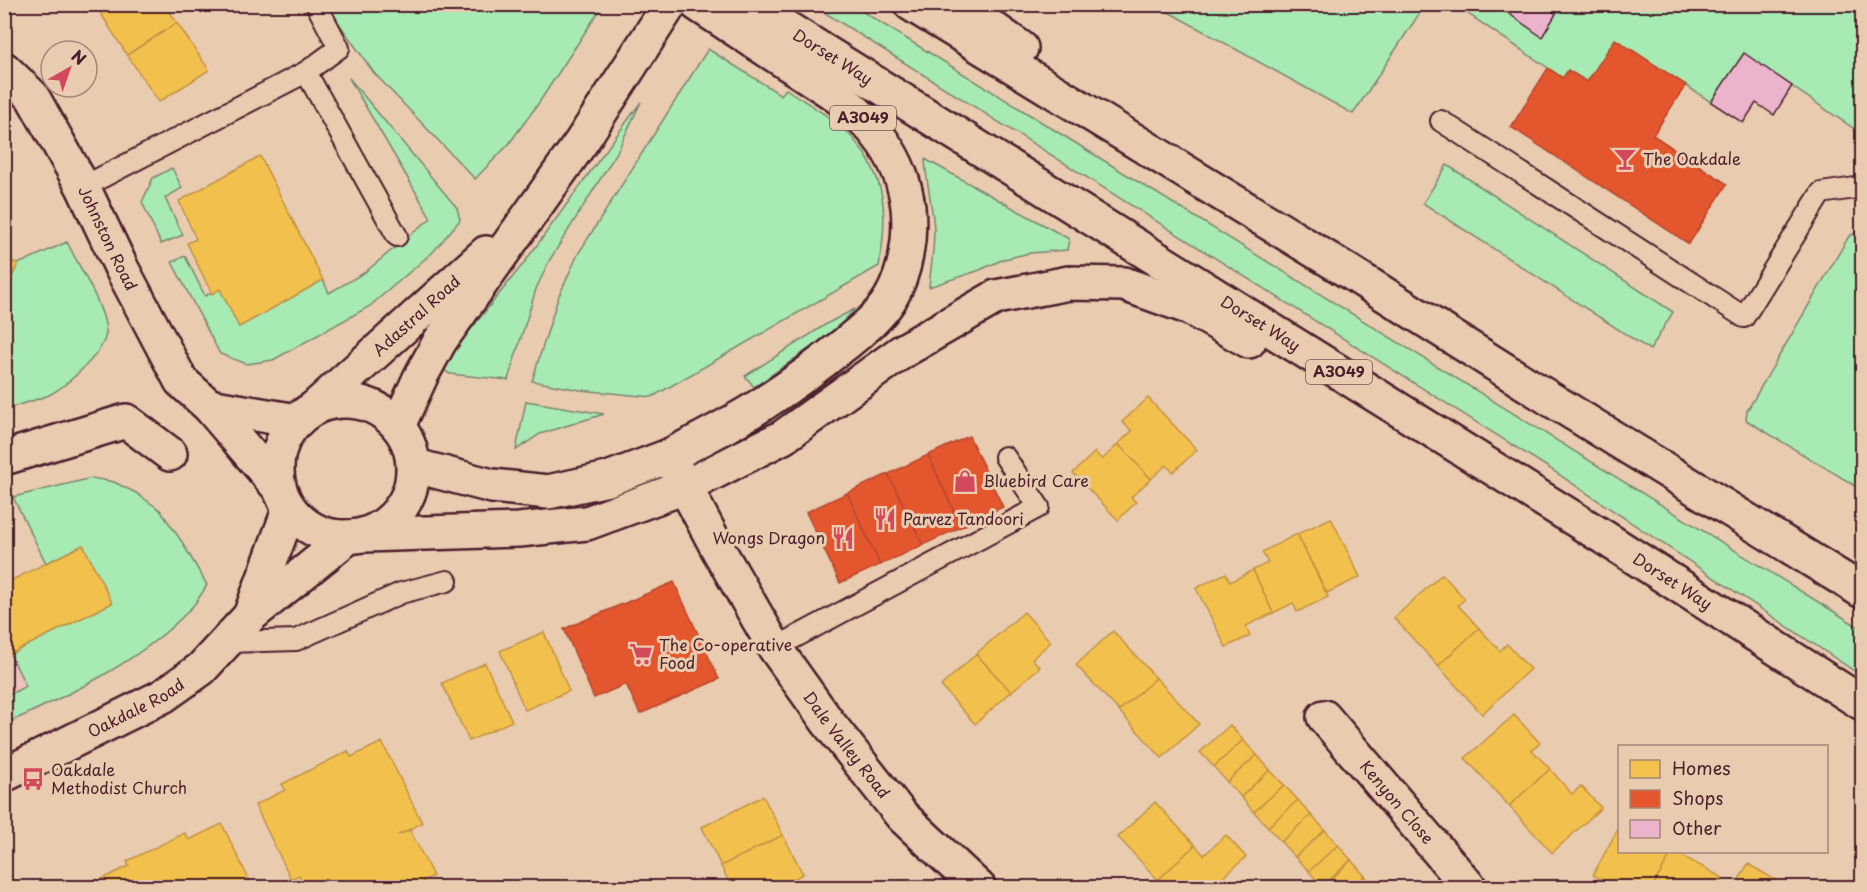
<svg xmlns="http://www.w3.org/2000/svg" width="1867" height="892" viewBox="0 0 1867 892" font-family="'Playpen Sans',sans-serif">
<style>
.built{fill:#eac4b8}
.green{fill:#a8eab3;stroke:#79846f;stroke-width:1.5}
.homes{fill:#f2c14e;stroke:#c09044;stroke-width:1.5}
.shops{fill:#e4572e;stroke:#b6462d;stroke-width:1.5}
.building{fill:#ebb4cc;stroke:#4a1f2b;stroke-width:1.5}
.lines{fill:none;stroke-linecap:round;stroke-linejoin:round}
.service-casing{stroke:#4a1f2b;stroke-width:24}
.minor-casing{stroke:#4a1f2b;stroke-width:38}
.tertiary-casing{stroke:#4a1f2b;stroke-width:38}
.trunk-casing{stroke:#4a1f2b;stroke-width:38}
.service{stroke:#e9cbaf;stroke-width:20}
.minor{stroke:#e9cbaf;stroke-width:33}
.tertiary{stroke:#e9cbaf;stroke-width:33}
.trunk{stroke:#e9cbaf;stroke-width:33}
.labels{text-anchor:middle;stroke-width:6;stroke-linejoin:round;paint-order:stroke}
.shield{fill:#e9cbaf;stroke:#7a5353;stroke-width:1.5}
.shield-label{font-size:15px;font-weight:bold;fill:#4a1f2b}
.street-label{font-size:16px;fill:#4a1f2b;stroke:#e9cbaf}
.poi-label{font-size:16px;fill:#4a1f2b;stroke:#e9cbaf;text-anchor:start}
</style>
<rect width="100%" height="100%" fill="#e9cbaf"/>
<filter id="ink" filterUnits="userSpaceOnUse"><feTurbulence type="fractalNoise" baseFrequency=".0167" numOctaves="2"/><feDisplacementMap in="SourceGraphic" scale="12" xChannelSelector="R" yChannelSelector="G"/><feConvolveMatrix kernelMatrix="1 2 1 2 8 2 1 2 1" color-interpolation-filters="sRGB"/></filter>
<g filter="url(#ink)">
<!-- built -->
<polygon class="built" points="4,643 26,686 42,709 5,727"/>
<!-- green -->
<g class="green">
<polygon points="823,4 852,5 1862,629 1862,676 1549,468 819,9"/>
<polygon points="1355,4 1358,9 1366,5 1425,5 1353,114 1156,5"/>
<polygon points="326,5 603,5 538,104 508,145 475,179 374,73"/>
<polygon points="1455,5 1862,5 1862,134 1744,54 1711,102 1616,40 1587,82 1568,70 1563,78"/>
<path d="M708 49 781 95 786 89C805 102 826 114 844 129 849 133 854 140 859 146 888 183 887 222 879 266L652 397 580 390 532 381 558 298 578 254Z"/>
<polygon points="349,78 457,208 460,220 433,252 370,306 273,360 247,364 220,354 172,262 185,256 205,296 220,289 239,327 323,280 329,293 364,273 431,218"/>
<polygon points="641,102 616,154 549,261 536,289 508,380 450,374 442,369 459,344 524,263"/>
<path d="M925 159 1069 239 1067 250 1030 253 1004 259 980 270 929 287C931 268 934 249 934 230 933 206 926 183 925 159Z"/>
<polygon points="1447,165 1673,312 1650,350 1423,203"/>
<polygon points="172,168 182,188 165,198 183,235 161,244 142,202 153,178"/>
<polygon points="1862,230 1862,490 1746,420 1747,411 1849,236"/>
<path d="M67 242C79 267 104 305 106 331 107 351 65 387 49 395 35 401 19 404 5 409V292L18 264Z"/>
<polygon points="855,309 834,331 754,387 745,376 828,323"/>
<polygon points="526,401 604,414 540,434 516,450"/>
<path d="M92 478 114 482 136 493 160 510 182 542 207 585C202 593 197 602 191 608 144 660 67 696 5 724V697L26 686 10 654 112 603 83 545 46 563 13 497Z"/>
</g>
<!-- homes -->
<g class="homes">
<polygon points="98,4 165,4 177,23 127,55 96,6"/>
<polygon points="177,23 209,70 159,102 127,55"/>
<polygon points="260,156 323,280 239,327 220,289 212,294 187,243 196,239 179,201"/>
<polygon points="4,258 18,264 4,292"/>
<polygon points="1148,398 1197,450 1173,472 1166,465 1151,479 1118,444 1132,431 1122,422"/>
<polygon points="1118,444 1151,479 1131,497 1136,502 1118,520 1073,473 1095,452 1102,460"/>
<polygon points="1331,518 1360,577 1327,593 1297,534"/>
<polygon points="1297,534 1328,597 1297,612 1293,603 1273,613 1253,570 1268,563 1262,552"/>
<polygon points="83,545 112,603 10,654 4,643 4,584"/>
<polygon points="1253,570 1273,613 1246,626 1250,636 1226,647 1196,588 1226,573 1230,582"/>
<polygon points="1442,574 1465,599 1458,605 1479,628 1438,666 1394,618"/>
<polygon points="1024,612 1051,642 1032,659 1040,667 1011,692 976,654"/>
<polygon points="1479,628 1500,651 1507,644 1530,669 1482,714 1438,666"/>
<polygon points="1113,631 1156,678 1119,711 1076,665"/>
<polygon points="544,632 569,691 525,710 500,651"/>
<polygon points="976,654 1011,692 975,724 941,686"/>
<polygon points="485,663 512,721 469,741 442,683"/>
<polygon points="1156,678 1199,724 1162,758 1119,711"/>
<polygon points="1514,715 1540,743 1532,750 1550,769 1509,806 1465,758"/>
<polygon points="1230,725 1243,740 1214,767 1200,752"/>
<polygon points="1243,740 1257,755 1227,782 1214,767"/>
<polygon points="382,742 422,823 398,835 410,830 433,876 423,881 426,888 305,888 299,875 291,879 255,805 285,790 282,784 348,751 351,757"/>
<polygon points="1257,755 1270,770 1241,797 1227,782"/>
<polygon points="1550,769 1572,794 1581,786 1601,808 1552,853 1509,806"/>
<polygon points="1270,770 1284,785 1254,812 1241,797"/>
<polygon points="1284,785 1298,800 1268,827 1254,812"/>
<polygon points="763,796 783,835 721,866 702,827"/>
<polygon points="1298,800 1311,815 1281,842 1268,827"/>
<polygon points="1155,802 1195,845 1158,880 1118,837"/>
<polygon points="1311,815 1325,830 1295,857 1281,842"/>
<polygon points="222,824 253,888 99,888 96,882 129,866 127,861 185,833 189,840"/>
<polygon points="1620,825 1620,852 1672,852 1652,888 1617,888 1593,875"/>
<polygon points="1325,830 1338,845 1309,871 1295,857"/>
<polygon points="783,835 803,874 775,888 732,888 721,866"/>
<polygon points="1226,835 1246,857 1222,878 1231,888 1165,888 1158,880 1195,845 1204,855"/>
<polygon points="1338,845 1351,860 1322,887 1309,871"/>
<polygon points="1672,852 1675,852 1723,878 1718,888 1652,888"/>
<polygon points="1351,860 1365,876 1352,888 1323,888"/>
<polygon points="1748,864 1779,882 1776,888 1734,888"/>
<polygon points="1365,876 1376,888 1352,888"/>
</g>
<!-- shops -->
<g class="shops">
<polygon points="1615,39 1686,85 1653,135 1727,184 1689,244 1511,127 1548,68 1563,78 1568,70 1587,82"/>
<polygon points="969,436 1003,507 961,527 928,455"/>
<polygon points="928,455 961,527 923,545 888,474"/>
<polygon points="888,474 923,545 880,565 847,493"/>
<polygon points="847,493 880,565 840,583 806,512"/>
<polygon points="674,582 719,679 640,714 626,684 594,698 564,629"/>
</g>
<!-- building -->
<g class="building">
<polygon points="1495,4 1542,4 1556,14 1542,37"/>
<polygon points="1744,53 1792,86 1774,115 1756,103 1743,123 1711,102"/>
</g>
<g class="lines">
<!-- service casing -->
<g class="service-casing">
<g id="service">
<polyline points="306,72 339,48 316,4"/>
<polyline points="1441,121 1744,317 1821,193 1862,187"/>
<polyline points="83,187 306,72 397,236"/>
<polyline points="225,642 296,640 401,593 447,581"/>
<polyline points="775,648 1039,507 1005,457"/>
</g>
</g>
<!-- minor casing -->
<g class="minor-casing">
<g id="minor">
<path id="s1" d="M4 69 32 96 83 187 122 269 181 381 209 406 278 487"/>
<polyline points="209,406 297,421"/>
<polyline points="4,458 126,421 170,454"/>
<path id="s2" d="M672 462 718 549 775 648 827 721 902 816 979 888"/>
<path id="s3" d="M1324 717 1470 888"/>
</g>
</g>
<!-- tertiary casing -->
<g class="tertiary-casing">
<g id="tertiary">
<circle cx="345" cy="469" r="68"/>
<path id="s4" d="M314 408 486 253"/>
<polyline points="398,426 421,376 440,341 582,141 670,4"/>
<polyline points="416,466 492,486 548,492 608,479 669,456"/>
<polyline points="365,535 519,530 587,523 685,487"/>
<polyline points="250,616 289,510"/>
<path id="s5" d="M4 775 163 696 201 669 250 616 348 537"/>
</g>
</g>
<!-- trunk casing -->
<g class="trunk-casing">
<g id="trunk">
<path id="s6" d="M748 4 1605 538 1862 703"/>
<polyline points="911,4 1351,273 1552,400 1862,591"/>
<polyline points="958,4 1021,48"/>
<path d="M669 456C701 439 734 423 764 403 792 385 819 365 845 344 861 331 879 317 890 299 906 272 911 237 908 207 902 157 872 122 833 93L697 4"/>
<polyline points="685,487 783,437 903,351 996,297 1069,283 1124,284 1188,307 1249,341"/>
</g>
</g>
<!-- service -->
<use href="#service" class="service"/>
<!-- minor -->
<use href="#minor" class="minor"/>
<!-- tertiary -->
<use href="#tertiary" class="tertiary"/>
<!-- trunk -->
<use href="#trunk" class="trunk"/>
</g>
</g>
<!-- icons -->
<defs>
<g id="bar-bare" transform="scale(1.8)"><path d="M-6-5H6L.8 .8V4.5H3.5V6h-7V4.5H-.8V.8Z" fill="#d1495b" stroke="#e9cbaf" stroke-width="2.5" paint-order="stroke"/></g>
<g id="shop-bare" transform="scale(1.8)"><path d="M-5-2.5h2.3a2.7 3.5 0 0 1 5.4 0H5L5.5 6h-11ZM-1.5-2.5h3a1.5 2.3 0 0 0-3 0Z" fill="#d1495b" stroke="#e9cbaf" stroke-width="2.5" paint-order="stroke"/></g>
<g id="restaurant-bare" transform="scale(1.8)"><path d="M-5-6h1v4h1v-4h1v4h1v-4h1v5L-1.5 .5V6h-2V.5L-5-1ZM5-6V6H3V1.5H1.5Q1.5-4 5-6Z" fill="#d1495b" stroke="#e9cbaf" stroke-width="2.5" paint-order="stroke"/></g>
<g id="supermarket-bare" transform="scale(1.8)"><path d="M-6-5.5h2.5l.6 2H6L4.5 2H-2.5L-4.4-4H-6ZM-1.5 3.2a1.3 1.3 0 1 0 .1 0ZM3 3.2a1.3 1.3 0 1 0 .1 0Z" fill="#d1495b" stroke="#e9cbaf" stroke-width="2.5" paint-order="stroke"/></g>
<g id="bus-bare" transform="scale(1.8)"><path d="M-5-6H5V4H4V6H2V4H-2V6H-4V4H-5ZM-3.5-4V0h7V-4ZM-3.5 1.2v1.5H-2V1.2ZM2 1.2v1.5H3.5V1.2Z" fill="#d1495b" stroke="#e9cbaf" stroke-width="2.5" paint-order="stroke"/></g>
</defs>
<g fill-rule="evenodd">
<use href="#bar-bare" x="1625" y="159"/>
<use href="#shop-bare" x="965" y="481"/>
<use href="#restaurant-bare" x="885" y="519"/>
<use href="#restaurant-bare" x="843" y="538"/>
<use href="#supermarket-bare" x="641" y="654"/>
<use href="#bus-bare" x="33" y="779"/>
</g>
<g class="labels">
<!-- shield labels -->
<g class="shield">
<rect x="830" y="106" width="66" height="24" rx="4.5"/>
<rect x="1306" y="360" width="66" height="24" rx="4.5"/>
</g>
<g class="shield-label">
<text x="863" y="123">A3049</text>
<text x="1339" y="377">A3049</text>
</g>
<!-- street labels -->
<g class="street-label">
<text dy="6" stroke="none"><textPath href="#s6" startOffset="100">Dorset Way</textPath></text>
<text dy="6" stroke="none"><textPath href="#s1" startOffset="200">Johnston Road</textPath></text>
<text dy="6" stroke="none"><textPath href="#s4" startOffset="138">Adastral Road</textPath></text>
<text dy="6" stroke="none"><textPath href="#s6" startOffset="604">Dorset Way</textPath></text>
<text dy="6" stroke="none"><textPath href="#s6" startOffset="1090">Dorset Way</textPath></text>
<text dy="6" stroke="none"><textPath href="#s5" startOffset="148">Oakdale Road</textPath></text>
<text dy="6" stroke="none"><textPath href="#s2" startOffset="333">Dale Valley Road</textPath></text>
<text dy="6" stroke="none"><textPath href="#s3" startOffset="112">Kenyon Close</textPath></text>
</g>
<!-- poi labels -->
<g class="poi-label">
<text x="1643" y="165">The Oakdale</text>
<text x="983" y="487">Bluebird Care</text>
<text x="903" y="525">Parvez Tandoori</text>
<text x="825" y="544" text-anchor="end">Wongs Dragon</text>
<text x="659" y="651">The Co-operative<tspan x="659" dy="18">Food</tspan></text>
<text x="51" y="776">Oakdale<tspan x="51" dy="18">Methodist Church</tspan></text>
</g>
</g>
<!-- margin -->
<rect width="1867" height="892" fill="none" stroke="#e9cbaf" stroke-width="24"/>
<rect x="12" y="12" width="1843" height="868" fill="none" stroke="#4a1f2b" stroke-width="2" filter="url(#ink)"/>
<!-- legend -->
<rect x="1618" y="745" width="210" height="108" fill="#e9cbaf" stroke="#a9867a" stroke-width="1.5"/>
<rect x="1630" y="760" width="30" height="18" fill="#f2c14e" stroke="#a9867a" stroke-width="1.5"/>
<text x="1672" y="775" font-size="18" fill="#4a1f2b">Homes</text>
<rect x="1630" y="790" width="30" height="18" fill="#e4572e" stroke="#a9867a" stroke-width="1.5"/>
<text x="1672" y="805" font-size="18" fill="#4a1f2b">Shops</text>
<rect x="1630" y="820" width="30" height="18" fill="#ebb4cc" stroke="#a9867a" stroke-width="1.5"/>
<text x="1672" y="835" font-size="18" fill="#4a1f2b">Other</text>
<!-- north arrow -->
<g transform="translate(69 69) rotate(40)"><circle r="28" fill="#e9cbaf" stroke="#a9867a" stroke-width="1.5"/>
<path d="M0-4.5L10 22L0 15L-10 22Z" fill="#d1495b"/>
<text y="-9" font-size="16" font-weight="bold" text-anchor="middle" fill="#4a1f2b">N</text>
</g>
</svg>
